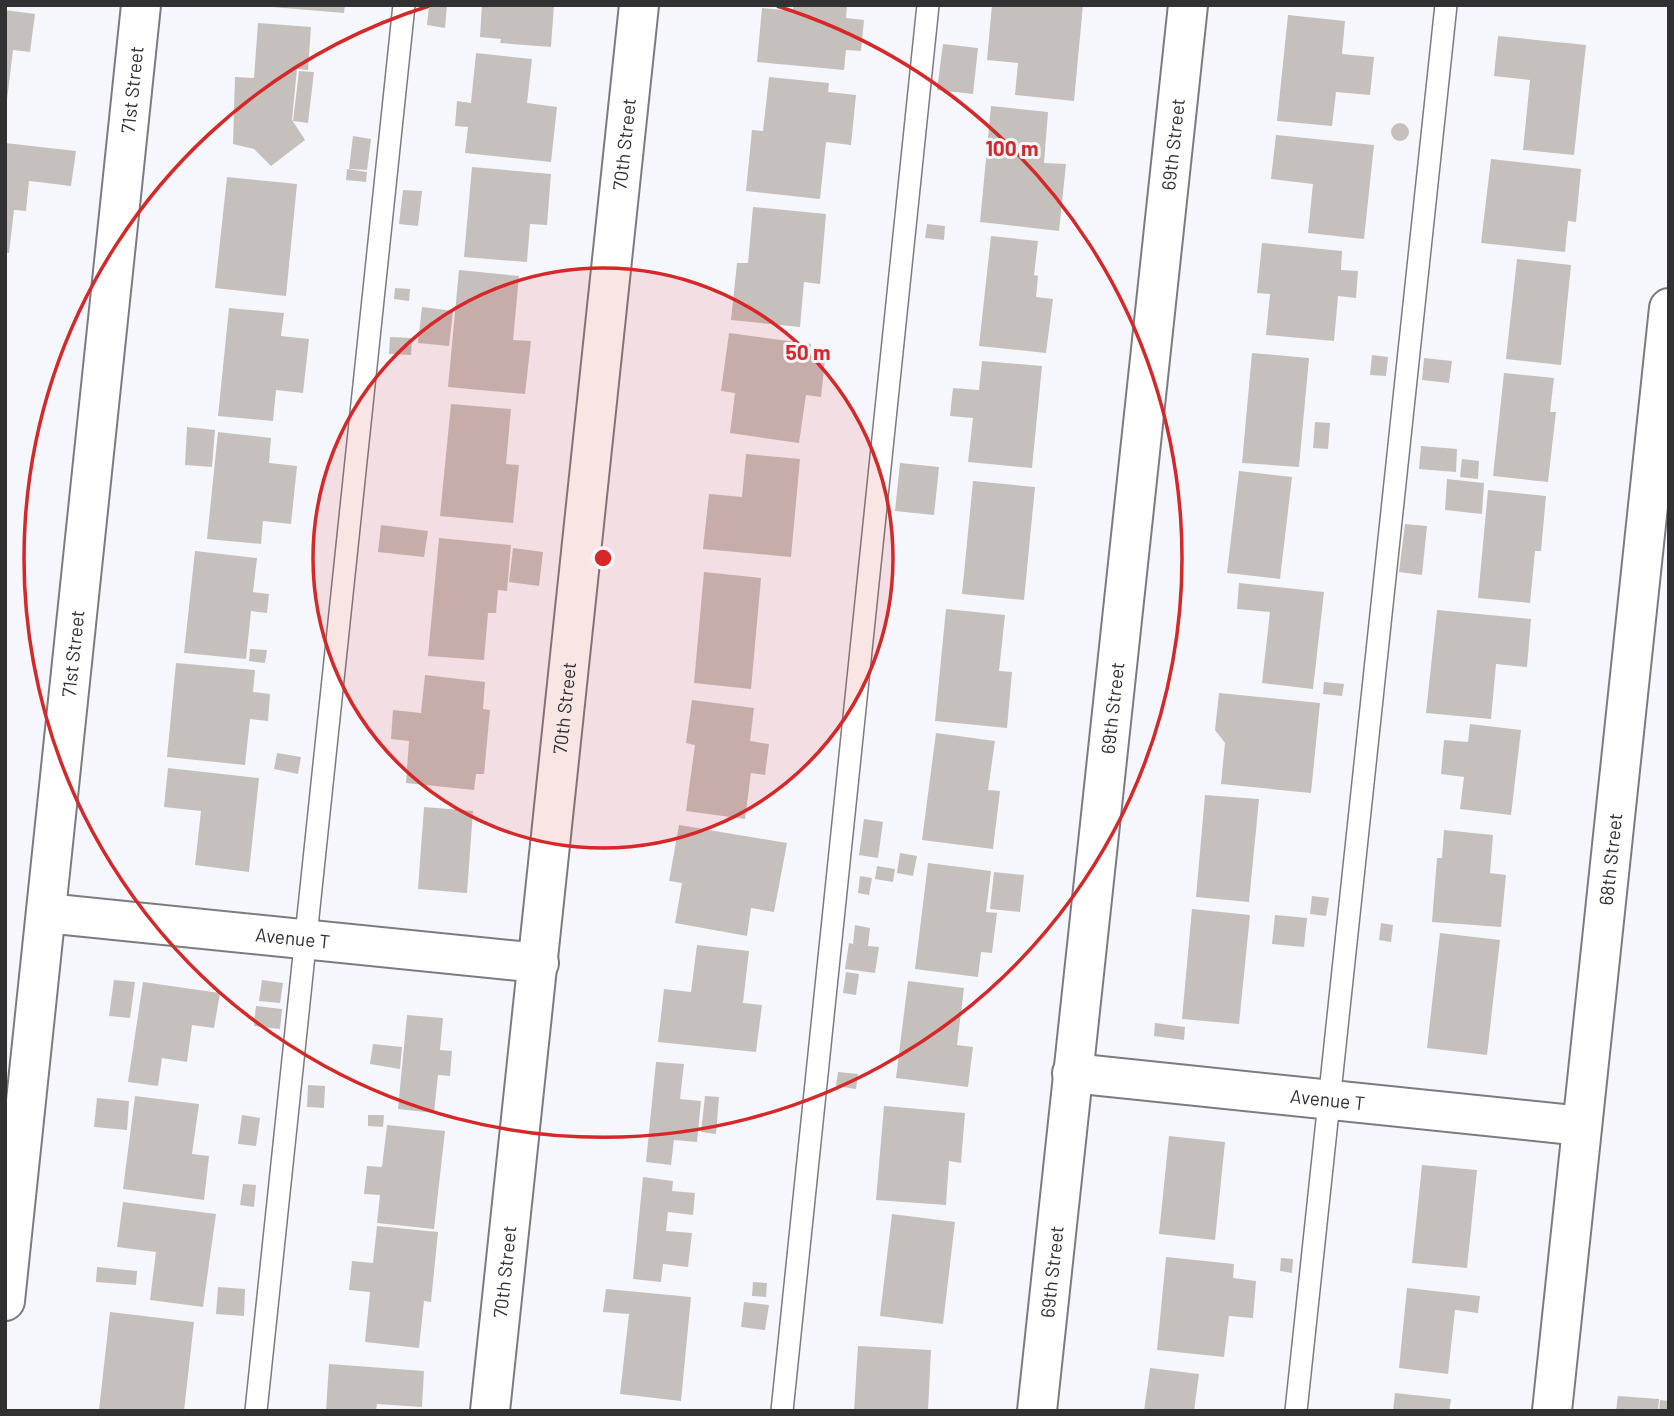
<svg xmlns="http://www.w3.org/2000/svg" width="1674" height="1416" viewBox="0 0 1674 1416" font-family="Barlow,sans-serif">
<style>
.building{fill:#c5c0bc}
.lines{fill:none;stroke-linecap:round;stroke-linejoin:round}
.service-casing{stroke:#7b7b80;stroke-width:24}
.minor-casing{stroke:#7b7b80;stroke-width:42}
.service{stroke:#fff;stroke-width:21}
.minor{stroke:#fff;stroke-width:38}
.ring{fill:none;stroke:#d62828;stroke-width:3.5}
.labels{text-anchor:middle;stroke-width:6;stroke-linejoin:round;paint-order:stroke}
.street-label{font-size:19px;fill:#313133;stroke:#f6f7fd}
.centre{fill:#d62828;stroke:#f6f7fd;stroke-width:3.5}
.ring-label{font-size:21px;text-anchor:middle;font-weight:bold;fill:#d62828;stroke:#f6f7fd;stroke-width:6;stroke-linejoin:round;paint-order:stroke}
</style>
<rect width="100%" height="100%" fill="#f6f7fd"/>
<!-- building -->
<g class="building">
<polygon points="272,5 345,5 344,13 272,7"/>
<polygon points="429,5 447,5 445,28 427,25"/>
<polygon points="482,5 554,5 551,47 500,43 501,39 480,37"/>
<polygon points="793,5 847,5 846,18 864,20 861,51 846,50 844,70 757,62 762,8 793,11"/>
<polygon points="992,5 1083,5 1074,101 1015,95 1018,63 987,60"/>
<polygon points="5,10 35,14 30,52 13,50 7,100"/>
<polygon points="1288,15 1345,21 1342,54 1374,57 1370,95 1336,92 1332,126 1277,121"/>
<polygon points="258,23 311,27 308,70 297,69 292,120 305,140 271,166 254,149 233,144 235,77 254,78"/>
<polygon points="1498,36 1586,45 1574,155 1523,150 1530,80 1494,76"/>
<polygon points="943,44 978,48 973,94 937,90"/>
<polygon points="476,53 532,59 527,103 557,107 551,162 465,153 468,127 455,126 457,101 471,103"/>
<polygon points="299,71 314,72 308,123 293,121"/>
<polygon points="769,77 829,83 828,92 856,95 851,145 826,142 820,199 746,191 752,130 763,131"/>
<polygon points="991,106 1048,112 1044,163 1066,164 1059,231 980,222"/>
<circle cx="1400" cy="132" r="9"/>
<polygon points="1276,135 1374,145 1364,239 1308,233 1313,184 1271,179"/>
<polygon points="353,136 371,139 367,170 349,169"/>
<polygon points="5,143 76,151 71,186 29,181 26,211 14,210 9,253 5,253"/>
<polygon points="1491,159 1581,169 1576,222 1568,221 1565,252 1481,243"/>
<polygon points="472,167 551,174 547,225 530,224 527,262 464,257"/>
<polygon points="347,169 367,172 366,182 346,180"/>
<polygon points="227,177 297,184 286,296 215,288"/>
<polygon points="403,190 422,191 418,226 399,224"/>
<polygon points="753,207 826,214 820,284 804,282 800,327 731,320 737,263 748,263"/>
<polygon points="927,224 945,226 944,240 925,238"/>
<polygon points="991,236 1038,241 1034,275 1038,276 1036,297 1053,299 1046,353 979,346"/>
<polygon points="1262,243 1342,251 1341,270 1358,271 1356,298 1338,296 1334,341 1266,335 1270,294 1257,293"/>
<polygon points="1517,259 1571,265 1561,365 1506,359"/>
<polygon points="459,270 519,276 513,340 531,341 525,394 448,387"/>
<polygon points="395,288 410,289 409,301 394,299"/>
<polygon points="422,307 453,311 449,346 418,343"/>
<polygon points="229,308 284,313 281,336 309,339 303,393 276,390 273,421 218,416"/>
<polygon points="729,333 811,344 809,358 825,360 821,397 806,395 799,443 730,433 735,393 721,391"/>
<polygon points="390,337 412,338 411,355 389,354"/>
<polygon points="1252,353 1309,358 1299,467 1242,463"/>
<polygon points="1372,355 1388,357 1386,376 1370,375"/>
<polygon points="1424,358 1452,361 1449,383 1422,380"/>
<polygon points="982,361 1042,366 1032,468 968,462 973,418 950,416 953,388 979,390"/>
<polygon points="1504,373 1554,378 1550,412 1556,412 1548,482 1493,476"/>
<polygon points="451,404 511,409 506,464 519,465 513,523 440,516"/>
<polygon points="1315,422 1330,423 1328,449 1313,448"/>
<polygon points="187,427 215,430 212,467 185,465"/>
<polygon points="218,432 271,438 269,463 297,466 291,524 263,521 261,544 207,539"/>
<polygon points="1421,446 1457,449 1456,472 1419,469"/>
<polygon points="746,454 800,459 791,557 703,549 709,494 742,497"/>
<polygon points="1462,459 1479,461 1478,479 1460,477"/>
<polygon points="900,463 939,467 934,515 895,511"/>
<polygon points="1239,471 1292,477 1280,579 1227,573"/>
<polygon points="1447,479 1484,483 1482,514 1445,510"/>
<polygon points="973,481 1035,487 1024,600 962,594"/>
<polygon points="1488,490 1546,496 1541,551 1535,551 1530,603 1478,598"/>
<polygon points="1405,524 1427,526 1422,575 1399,572"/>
<polygon points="381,525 428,531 424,557 378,552"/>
<polygon points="439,538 511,545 507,591 498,590 496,613 488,613 484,660 428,656"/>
<polygon points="513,548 543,552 539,586 509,582"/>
<polygon points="195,551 257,558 253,592 269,594 267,613 251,611 246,659 184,653"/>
<polygon points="704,572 761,578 751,689 694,683"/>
<polygon points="1239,583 1324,592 1313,689 1262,683 1270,612 1237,609"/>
<polygon points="946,609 1005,615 999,671 1012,672 1007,728 935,721"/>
<polygon points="1437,610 1531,619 1527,667 1496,664 1491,719 1426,713"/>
<polygon points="250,649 267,650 265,663 249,661"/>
<polygon points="176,663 255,670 253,692 270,694 268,721 250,719 245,765 167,757"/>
<polygon points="425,675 485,682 483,709 490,710 484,774 476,774 474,790 406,783 409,741 391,739 393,710 421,713"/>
<polygon points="1324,682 1344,684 1342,696 1323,694"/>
<polygon points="1219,693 1320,703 1311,793 1221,784 1225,743 1215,730"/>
<polygon points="692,700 754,708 750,741 769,744 765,775 751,773 745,819 686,811 695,745 686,743"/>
<polygon points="1470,724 1521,730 1511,815 1460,809 1464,777 1441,774 1444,740 1468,742"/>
<polygon points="936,733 995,741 988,790 1000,791 993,849 922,840"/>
<polygon points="277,753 301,757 298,774 274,769"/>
<polygon points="168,768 259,778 249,872 195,865 201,811 164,807"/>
<polygon points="1205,795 1259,799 1249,902 1196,897"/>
<polygon points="424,807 473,811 467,893 418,889"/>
<polygon points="864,819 883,822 878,858 859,855"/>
<polygon points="679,825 787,843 774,912 751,908 747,936 675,923 682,883 669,881"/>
<polygon points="1444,830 1493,835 1490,873 1506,875 1501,927 1432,922 1437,858 1442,858"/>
<polygon points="900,853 917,856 913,876 897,873"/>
<polygon points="928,863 991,871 986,912 997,913 992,953 981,952 978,977 915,969"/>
<polygon points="877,866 895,869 893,882 875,879"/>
<polygon points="994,872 1024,875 1020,912 990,909"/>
<polygon points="860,876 872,878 869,895 858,893"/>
<polygon points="1312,896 1329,898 1326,916 1310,914"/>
<polygon points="1192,909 1250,915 1239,1024 1182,1019"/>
<polygon points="1275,915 1307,918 1304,947 1272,944"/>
<polygon points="1381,923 1393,925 1391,942 1379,940"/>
<polygon points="855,925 870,928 868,946 879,947 875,973 845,969 849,943 853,944"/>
<polygon points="1440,933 1500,940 1487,1055 1427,1048"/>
<polygon points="697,945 749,951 743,1003 762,1005 756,1052 658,1042 664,989 691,992"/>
<polygon points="846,972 859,974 856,995 843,993"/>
<polygon points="114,980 135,982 130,1018 109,1016"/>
<polygon points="262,980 283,983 280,1003 259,1001"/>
<polygon points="908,981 964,988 957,1045 973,1047 968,1087 896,1078"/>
<polygon points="143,982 220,993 214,1028 192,1025 187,1062 162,1058 158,1086 128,1082"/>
<polygon points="256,1006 282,1009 280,1029 254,1026"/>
<polygon points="407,1015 443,1018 440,1050 452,1051 450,1076 438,1075 434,1113 398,1109"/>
<polygon points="1155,1023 1185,1027 1184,1040 1154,1036"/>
<polygon points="373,1044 402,1047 400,1069 370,1064"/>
<polygon points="656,1062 684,1064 680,1099 701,1101 697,1142 674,1140 671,1165 646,1162"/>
<polygon points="838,1072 858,1074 856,1089 836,1086"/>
<polygon points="308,1085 325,1086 324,1108 307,1107"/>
<polygon points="135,1096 199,1104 192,1154 209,1156 204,1200 123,1189"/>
<polygon points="705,1096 719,1097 716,1134 701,1132"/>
<polygon points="97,1098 129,1101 127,1130 94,1127"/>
<polygon points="884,1106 965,1113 961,1163 949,1161 946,1205 876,1200"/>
<polygon points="242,1115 260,1118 256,1146 238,1144"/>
<polygon points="368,1115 384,1115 383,1127 368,1126"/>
<polygon points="387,1125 445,1131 434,1229 377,1223 380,1195 364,1194 367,1166 382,1167"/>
<polygon points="1169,1136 1225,1142 1215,1240 1159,1234"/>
<polygon points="1422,1165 1477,1170 1467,1268 1412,1263"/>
<polygon points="643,1177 673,1181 672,1191 695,1193 693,1215 668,1212 666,1231 692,1233 688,1267 663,1264 661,1282 633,1279"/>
<polygon points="243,1184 256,1185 254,1207 240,1205"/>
<polygon points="123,1202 216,1214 203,1307 150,1300 156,1252 117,1247"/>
<polygon points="892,1214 955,1222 943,1324 880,1316"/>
<polygon points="377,1226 438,1232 431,1302 424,1301 419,1348 365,1342 370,1292 349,1290 352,1261 373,1263"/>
<polygon points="1166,1257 1234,1264 1233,1278 1256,1281 1253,1318 1229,1316 1224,1357 1157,1350"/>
<polygon points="1281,1258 1293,1259 1292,1273 1280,1271"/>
<polygon points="97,1267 137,1271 136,1285 96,1282"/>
<polygon points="753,1282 767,1283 766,1297 752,1296"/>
<polygon points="218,1287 245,1289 244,1316 216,1314"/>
<polygon points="1407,1288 1480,1296 1478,1313 1455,1310 1448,1374 1399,1368"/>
<polygon points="606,1289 691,1297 681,1401 620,1394 629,1314 603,1312"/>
<polygon points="744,1302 769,1305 765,1330 741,1327"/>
<polygon points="110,1312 194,1322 184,1411 99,1410"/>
<polygon points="858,1346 931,1350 928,1411 854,1411"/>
<polygon points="329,1364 424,1371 422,1407 377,1404 376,1411 326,1411"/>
<polygon points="1150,1368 1199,1374 1194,1411 1144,1411"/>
<polygon points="1395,1393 1451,1399 1449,1411 1393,1411"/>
<polygon points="1618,1396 1659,1399 1658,1411 1616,1411"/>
<polygon points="1660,1400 1669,1401 1669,1411 1659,1411"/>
</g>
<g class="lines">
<!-- service casing -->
<g class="service-casing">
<g id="service">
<polyline points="256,1411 404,5"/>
<polyline points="782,1411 928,5"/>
<polyline points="1296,1411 1446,5"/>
</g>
</g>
<!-- minor casing -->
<g class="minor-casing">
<g id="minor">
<path id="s1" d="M46 913 539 963"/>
<path id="s2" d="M1072 1073 1582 1126"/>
<path id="s3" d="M5 1301 141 5"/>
<path id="s4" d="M490 1411 639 5"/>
<path id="s5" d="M1037 1411 1188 5"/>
<path id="s6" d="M1552 1411 1669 308"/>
</g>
</g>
<!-- service -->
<use href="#service" class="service"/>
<!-- minor -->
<use href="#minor" class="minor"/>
</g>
<!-- distance rings -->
<circle cx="603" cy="558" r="290" fill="#d62828" fill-opacity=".12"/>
<g class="ring">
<circle cx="603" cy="558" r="290"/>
<path d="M777 6A579 579 0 1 1 429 6"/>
</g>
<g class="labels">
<!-- street labels -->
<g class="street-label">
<text dy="7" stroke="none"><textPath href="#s3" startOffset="1218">71st Street</textPath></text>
<text dy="7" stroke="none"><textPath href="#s4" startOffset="1274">70th Street</textPath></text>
<text dy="7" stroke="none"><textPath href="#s5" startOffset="1274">69th Street</textPath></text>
<text dy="7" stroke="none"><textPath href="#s3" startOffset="651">71st Street</textPath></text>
<text dy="7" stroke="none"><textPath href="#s4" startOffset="707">70th Street</textPath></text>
<text dy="7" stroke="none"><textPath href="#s5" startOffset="707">69th Street</textPath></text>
<text dy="7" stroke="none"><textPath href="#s6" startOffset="555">68th Street</textPath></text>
<text dy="7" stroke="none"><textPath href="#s1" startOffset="248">Avenue T</textPath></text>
<text dy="7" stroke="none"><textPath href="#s2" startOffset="257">Avenue T</textPath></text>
<text dy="7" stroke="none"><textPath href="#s4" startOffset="140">70th Street</textPath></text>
<text dy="7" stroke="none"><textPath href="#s5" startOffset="140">69th Street</textPath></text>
</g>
</g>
<circle cx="603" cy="558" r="10" class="centre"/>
<g class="ring-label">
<text x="1012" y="156">100 m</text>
<text x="808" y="360">50 m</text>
</g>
<!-- border -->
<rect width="1674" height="1416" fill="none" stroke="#313133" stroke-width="14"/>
</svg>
